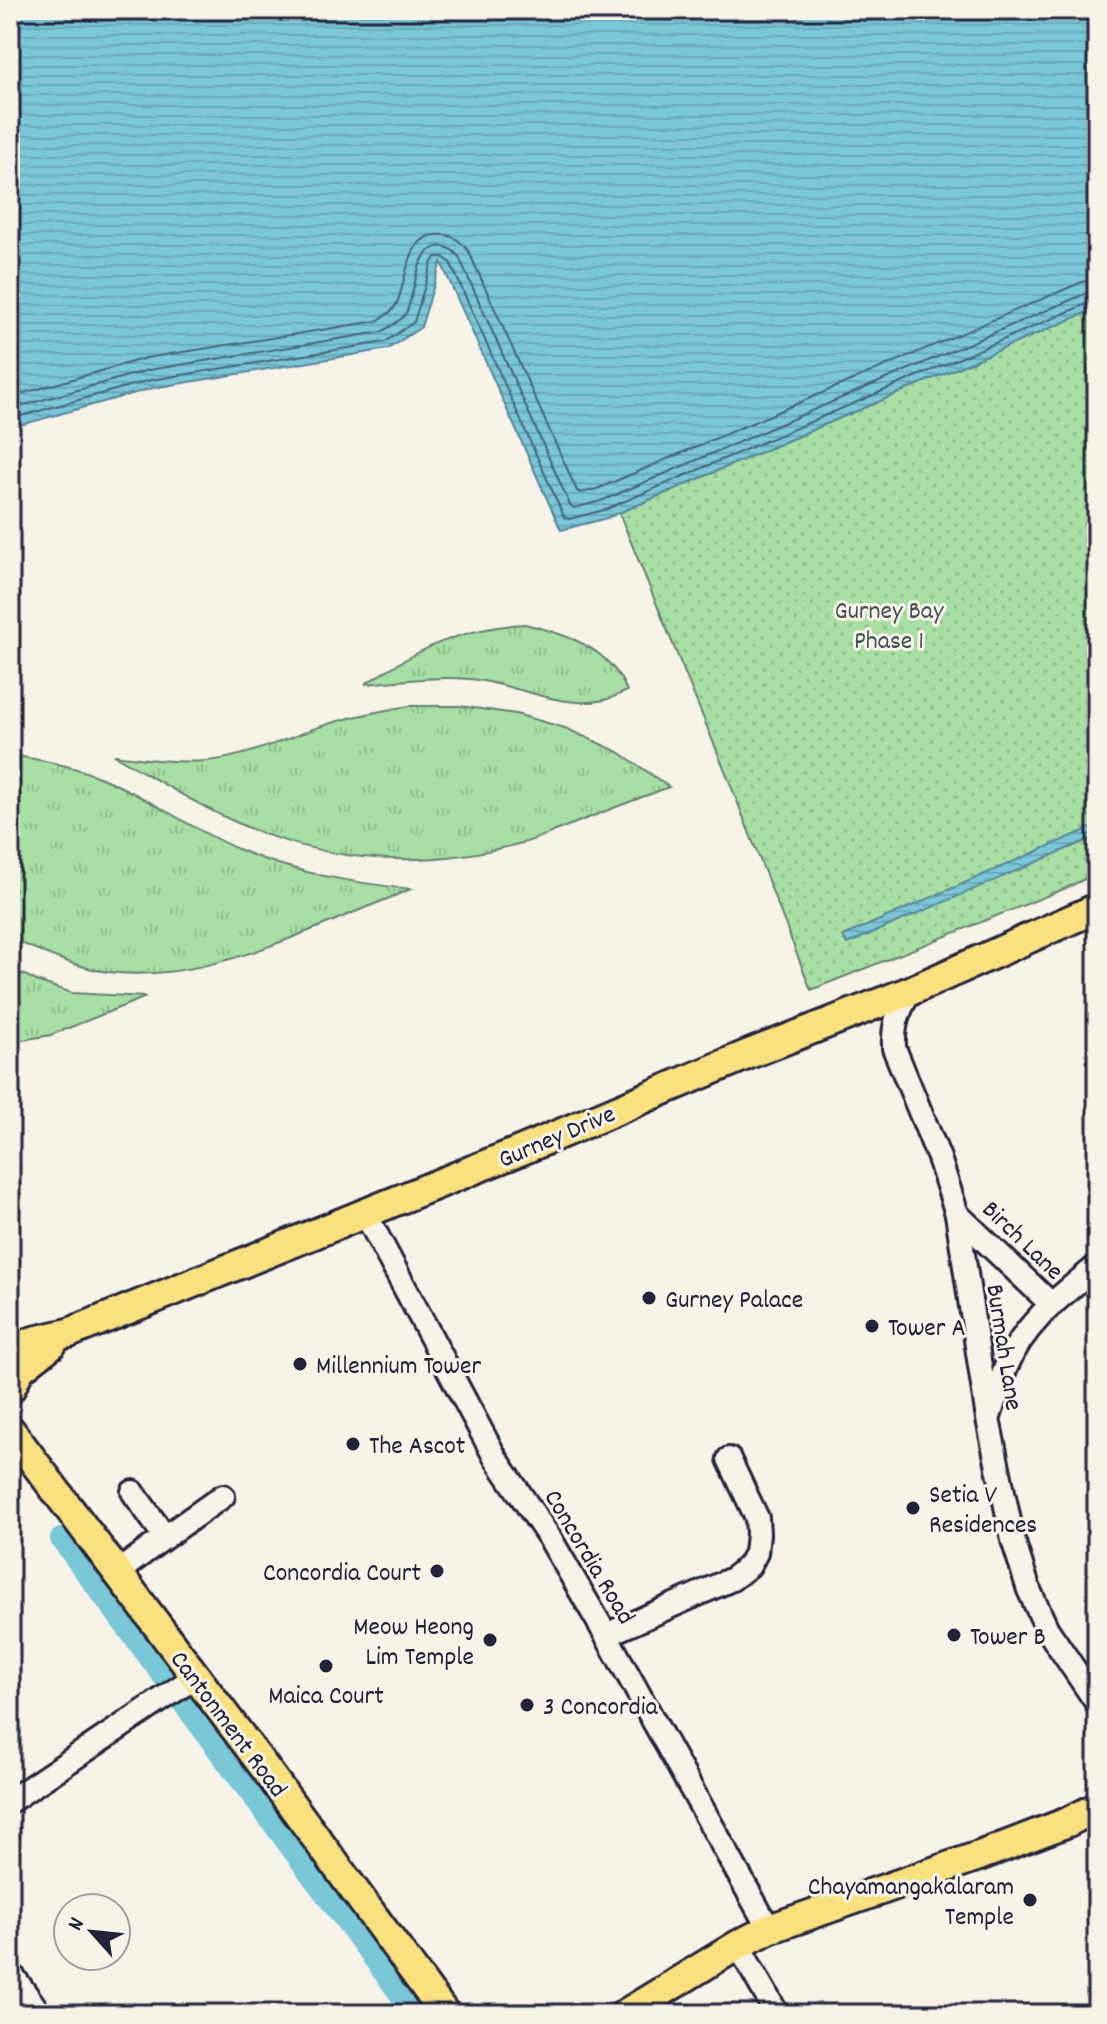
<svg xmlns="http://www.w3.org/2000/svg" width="1107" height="2024" viewBox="0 0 1107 2024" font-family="Dekko,sans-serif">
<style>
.grass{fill:url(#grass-tufts);stroke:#648070;stroke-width:2}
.park{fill:url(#park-dots);stroke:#648070;stroke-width:2}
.water{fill:url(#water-rules);stroke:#578599;stroke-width:2}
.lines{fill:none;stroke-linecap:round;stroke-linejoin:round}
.shore{stroke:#45647a;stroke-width:2}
.canal{stroke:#7ac7d8;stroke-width:22}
.minor-casing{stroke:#22223b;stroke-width:28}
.major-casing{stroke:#22223b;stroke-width:34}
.minor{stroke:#f7f3e8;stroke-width:22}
.major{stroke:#fae180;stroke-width:28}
.poi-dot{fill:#22223b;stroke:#f7f3e8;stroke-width:3}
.labels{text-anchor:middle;stroke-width:6;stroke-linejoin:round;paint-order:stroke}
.park-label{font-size:26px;fill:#435155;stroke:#f7f3e8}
.street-label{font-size:26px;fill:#22223b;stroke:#f7f3e8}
.poi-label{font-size:26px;fill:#22223b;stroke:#f7f3e8;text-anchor:start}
</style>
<defs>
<pattern id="grass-tufts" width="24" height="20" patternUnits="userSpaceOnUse" patternTransform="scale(2)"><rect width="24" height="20" fill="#a7dfa4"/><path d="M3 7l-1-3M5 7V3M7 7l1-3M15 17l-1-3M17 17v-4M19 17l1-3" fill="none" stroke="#8fbf8e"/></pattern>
<pattern id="park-dots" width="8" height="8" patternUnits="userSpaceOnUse" patternTransform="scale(2)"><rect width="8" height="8" fill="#a7dfa4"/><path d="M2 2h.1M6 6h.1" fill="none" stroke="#8fbf8e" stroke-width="1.8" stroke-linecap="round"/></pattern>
<pattern id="water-rules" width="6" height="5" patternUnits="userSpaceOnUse" patternTransform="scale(2)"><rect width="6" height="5" fill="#7ac7d8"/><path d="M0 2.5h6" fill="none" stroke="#69abba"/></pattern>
</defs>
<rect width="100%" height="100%" fill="#f7f3e8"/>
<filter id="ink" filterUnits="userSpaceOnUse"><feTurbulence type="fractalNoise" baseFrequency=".0125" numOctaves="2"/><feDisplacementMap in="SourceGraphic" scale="16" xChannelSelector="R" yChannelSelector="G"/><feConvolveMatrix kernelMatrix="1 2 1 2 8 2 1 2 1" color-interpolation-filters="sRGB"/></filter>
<g filter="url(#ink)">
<!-- grass -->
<g class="grass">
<path d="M525 624C568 635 609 647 627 691 620 694 612 698 604 700 560 710 514 683 470 679 435 676 399 681 365 684 419 649 459 628 525 624Z"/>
<path d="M409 706H460L516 714 565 728 619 752 669 787C637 799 605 811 573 824 556 830 539 839 522 843 427 869 332 864 242 825 198 806 156 779 114 755 145 759 175 763 206 761 244 758 283 740 319 727 348 717 379 711 409 706Z"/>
<path d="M10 755C43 760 74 766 104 779 151 799 193 830 240 850 294 873 353 883 411 889 383 901 354 912 326 924 257 952 185 981 108 972 74 967 41 952 10 938Z"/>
<polygon points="10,968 39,982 72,993 146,997 51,1035 10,1042"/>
</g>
<!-- park -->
<polygon class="park" points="1097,308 1097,873 1064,889 811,990 726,773 619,513"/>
<!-- water -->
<g class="water">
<polygon points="10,10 1097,10 1097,308 607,518 561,530 441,262 421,327 388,349 153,388 10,428"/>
<polygon points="1097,825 1097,836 847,944 843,936"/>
</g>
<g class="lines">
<!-- shore -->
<g class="shore">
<path d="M10 397 146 358 377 321C383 317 393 312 396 305 408 281 405 230 444 235 456 236 463 243 469 252L577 491 581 493 597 489 1082 282 1097 279"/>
<path d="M10 409 149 370 381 332C389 327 402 321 406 313 415 296 415 251 437 247 447 245 453 250 459 257L570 505 574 508 601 501 1087 293 1097 291"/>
<polyline points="10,419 151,380 385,342 414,322 432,262 436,257 443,257 450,262 564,517 569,519 604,510 1091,302 1097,301"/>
</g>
<!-- canal -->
<polyline class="canal" points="61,1539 415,2014"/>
<!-- minor casing -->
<g class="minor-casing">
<g id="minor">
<path d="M910 991C898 1012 893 1023 894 1048L939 1158 957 1214 988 1419 1013 1540 1029 1590 1047 1629 1097 1703"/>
<polyline points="365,1213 495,1457 551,1540 606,1635 769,1929"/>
<polyline points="957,1214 1051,1304"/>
<path d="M990 1414C995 1399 1000 1382 1006 1367 1024 1323 1062 1295 1097 1266"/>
<polyline points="165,1537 223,1496"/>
<polyline points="118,1572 165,1537 133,1492"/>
<polyline points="606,1635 732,1579 749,1566 756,1553 758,1534 757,1518 729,1459"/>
<polyline points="10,1801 195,1677"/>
<polyline points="738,1945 777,2014"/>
<polyline points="10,1972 40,2014"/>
</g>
</g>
<!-- major casing -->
<g class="major-casing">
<g id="major">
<polyline points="10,1350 34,1341 69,1333 522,1150 749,1054 910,991 1097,908"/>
<polyline points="10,1389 20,1369 52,1344"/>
<polyline points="10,1430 261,1763 445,2014"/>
<polyline points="625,2014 738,1945 769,1929 979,1856 1068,1822 1097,1807"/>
</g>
</g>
<!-- minor -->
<use href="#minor" class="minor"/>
<!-- major -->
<use href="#major" class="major"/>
</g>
</g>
<!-- markers -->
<g class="poi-dot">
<circle cx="649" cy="1298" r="8"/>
<circle cx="872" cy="1326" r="8"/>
<circle cx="300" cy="1364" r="8"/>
<circle cx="353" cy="1444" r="8"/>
<circle cx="913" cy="1508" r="8"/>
<circle cx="437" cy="1571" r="8"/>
<circle cx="954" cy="1635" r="8"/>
<circle cx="490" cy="1640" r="8"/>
<circle cx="326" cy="1666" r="8"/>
<circle cx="527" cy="1705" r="8"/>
<circle cx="1030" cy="1900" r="8"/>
</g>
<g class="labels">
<!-- park labels -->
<g class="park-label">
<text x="889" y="618">Gurney Bay<tspan x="889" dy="30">Phase 1</tspan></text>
</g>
<!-- street labels -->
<g class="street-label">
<text transform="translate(556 1135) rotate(-23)" y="9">Gurney Drive</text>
<text transform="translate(1024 1239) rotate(44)" y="9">Birch Lane</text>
<text transform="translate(1006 1347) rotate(81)" y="9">Burmah Lane</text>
<text transform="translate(591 1556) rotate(59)" y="9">Concordia Road</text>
<text transform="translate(230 1723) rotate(53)" y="9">Cantonment Road</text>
</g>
<!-- poi labels -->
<g class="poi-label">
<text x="665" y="1307">Gurney Palace</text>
<text x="888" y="1335">Tower A</text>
<text x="316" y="1373">Millennium Tower</text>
<text x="369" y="1453">The Ascot</text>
<text x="929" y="1502">Setia V<tspan x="929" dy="30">Residences</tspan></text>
<text x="421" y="1580" text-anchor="end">Concordia Court</text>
<text x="474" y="1634" text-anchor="end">Meow Heong<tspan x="474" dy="30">Lim Temple</tspan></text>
<text x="970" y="1644">Tower B</text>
<text x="326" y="1703" text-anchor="middle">Maica Court</text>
<text x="543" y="1714">3 Concordia</text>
<text x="1014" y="1894" text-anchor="end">Chayamangakalaram<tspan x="1014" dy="30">Temple</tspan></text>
</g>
</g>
<!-- margin -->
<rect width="1107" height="2024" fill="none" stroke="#f7f3e8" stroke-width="40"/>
<rect x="20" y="20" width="1067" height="1984" fill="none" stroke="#22223b" stroke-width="3" filter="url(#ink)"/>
<!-- north arrow -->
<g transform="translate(92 1932) rotate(297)"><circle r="38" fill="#f7f3e8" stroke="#a29fa3" stroke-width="2"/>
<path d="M0-6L14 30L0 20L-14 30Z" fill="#22223b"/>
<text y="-12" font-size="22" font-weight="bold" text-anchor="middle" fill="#22223b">N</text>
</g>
</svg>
